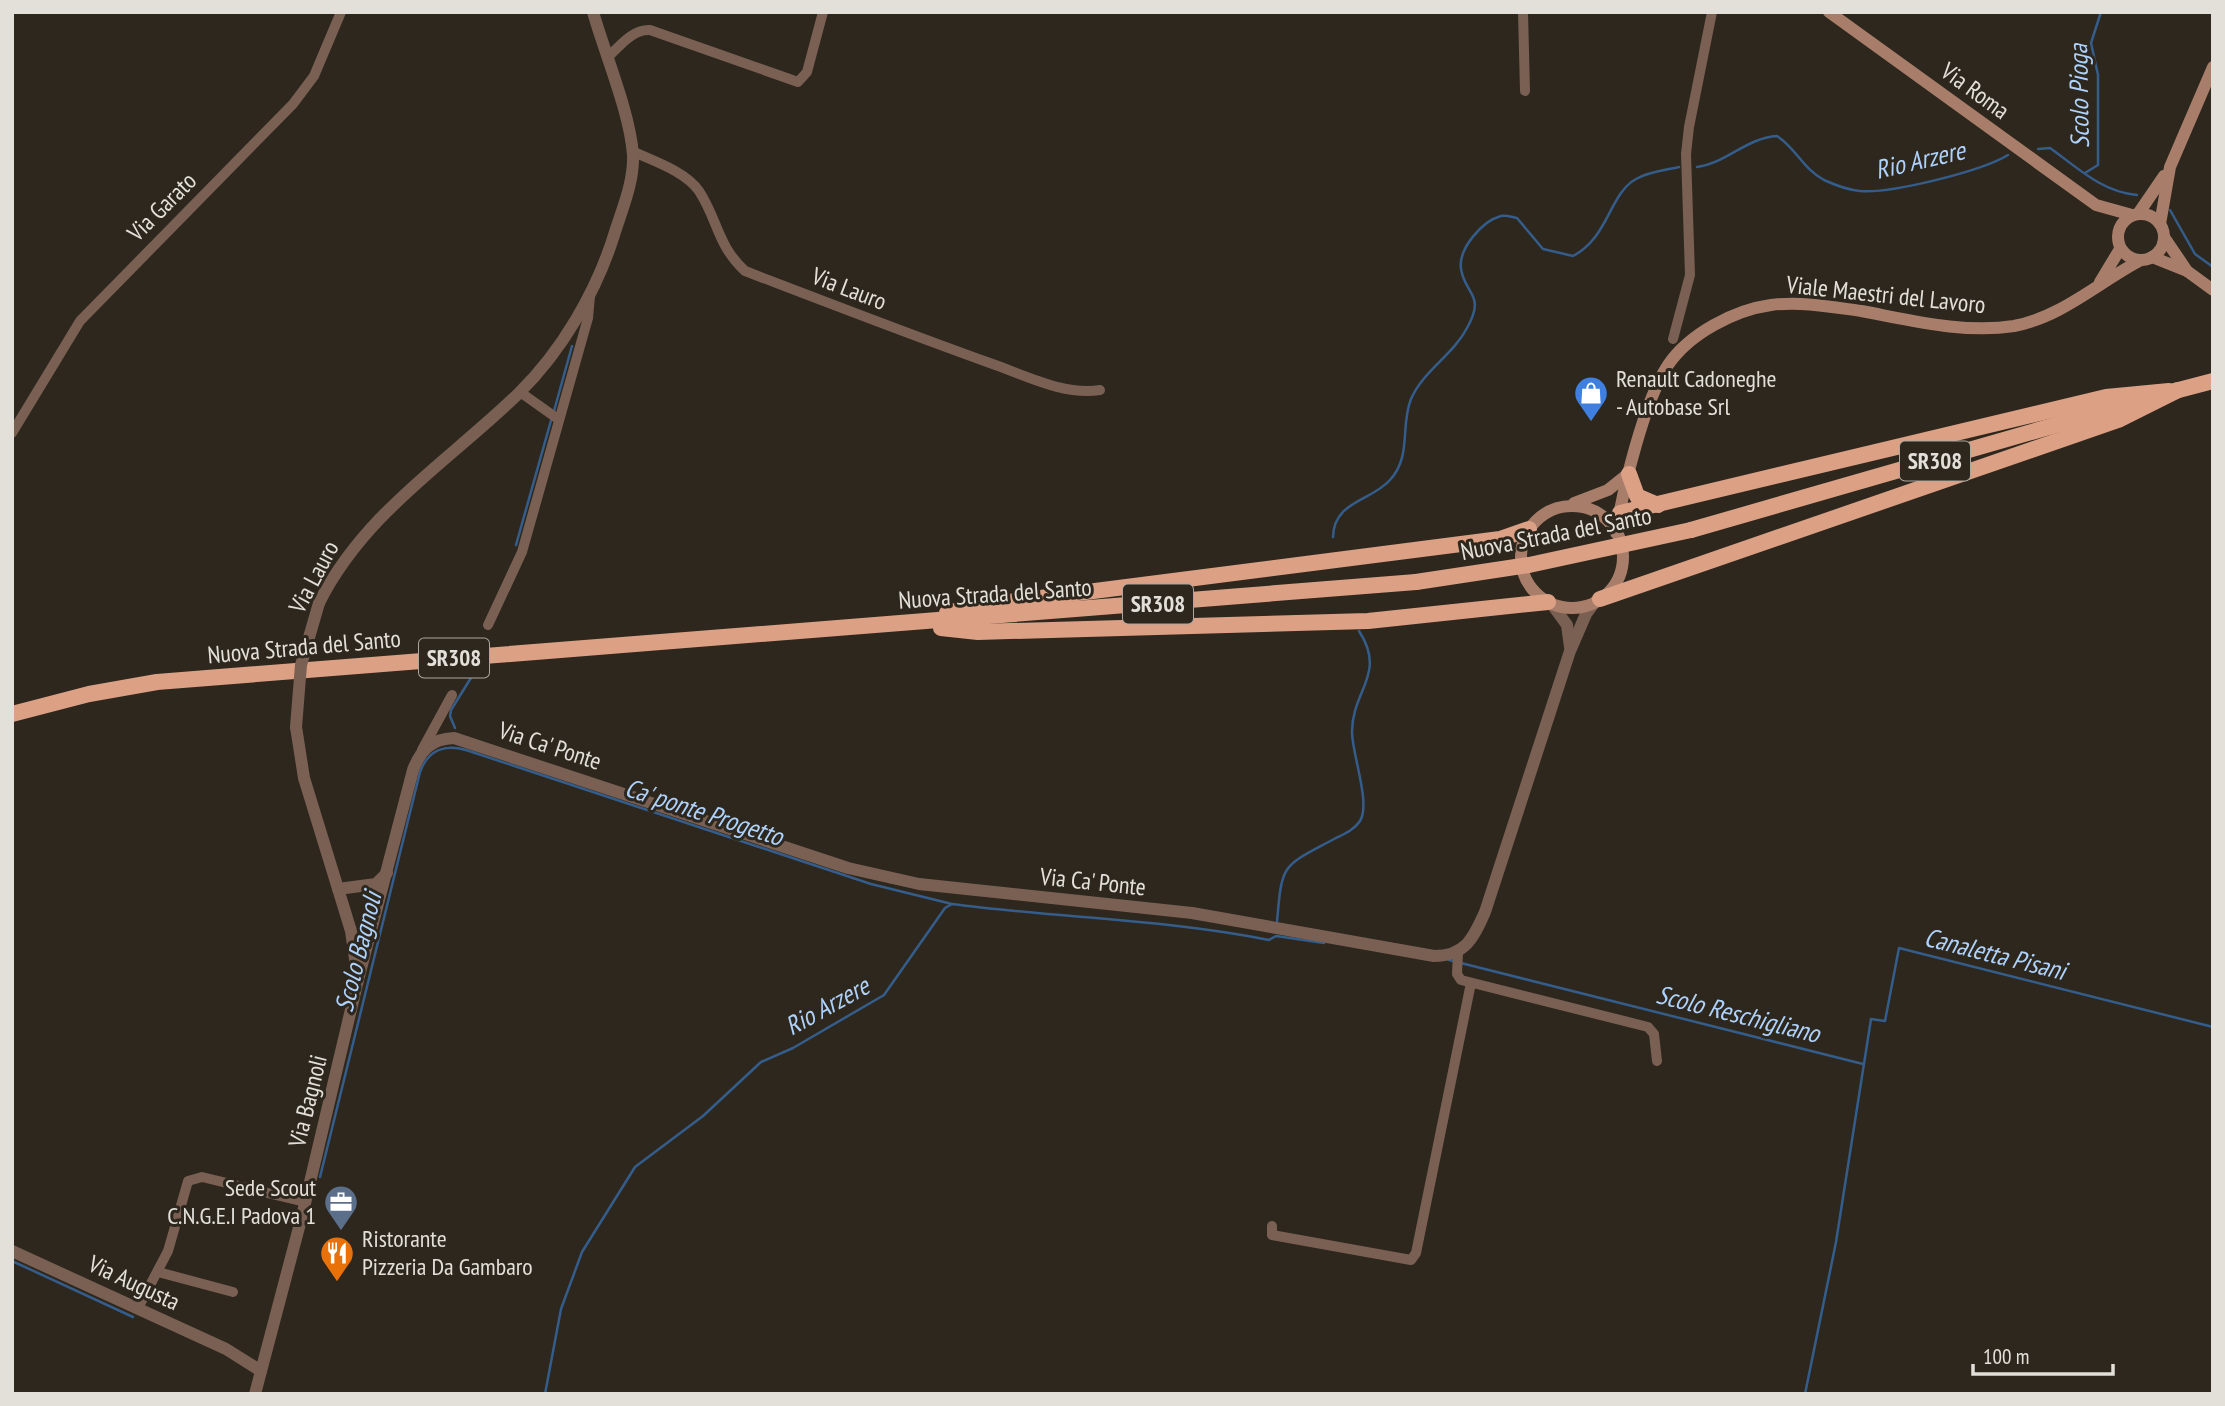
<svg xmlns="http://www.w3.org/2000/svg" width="2225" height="1406" viewBox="0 0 2225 1406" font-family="'PT Sans Narrow',sans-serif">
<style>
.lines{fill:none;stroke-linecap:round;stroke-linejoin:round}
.stream{stroke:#355d8b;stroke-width:2.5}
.minor{stroke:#7a5f53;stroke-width:10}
.tertiary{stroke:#7a5f53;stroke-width:12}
.secondary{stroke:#a87e6b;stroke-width:12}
.trunk{stroke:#dca085;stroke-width:16}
.tertiary-bridge{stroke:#7a5f53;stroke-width:12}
.trunk-bridge{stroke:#dca085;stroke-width:16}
.labels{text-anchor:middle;stroke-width:6;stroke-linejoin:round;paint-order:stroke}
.shield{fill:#2d271d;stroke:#aca8a1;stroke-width:2}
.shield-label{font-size:23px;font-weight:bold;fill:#e3dfd9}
.street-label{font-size:24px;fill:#e3dfd9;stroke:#2d271d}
.poi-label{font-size:24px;fill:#e3dfd9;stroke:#2d271d;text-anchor:start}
.water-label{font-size:26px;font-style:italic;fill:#aed2fc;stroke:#2d271d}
</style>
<rect width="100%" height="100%" fill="#2d271d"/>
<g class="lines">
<!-- stream -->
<g class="stream">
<path d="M2038 149 2050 148C2078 168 2102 192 2137 195"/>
<path d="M1697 167C1727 163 1746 138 1777 136 1796 148 1803 169 1824 180 1835 185 1848 190 1860 191 1890 194 1982 171 2008 155"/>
<polyline points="2085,173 2098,165 2098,75 2091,43 2101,12"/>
<polyline points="2170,210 2195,254 2213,267"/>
<polyline points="554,411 572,346"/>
<path d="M1333 537C1334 501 1370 502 1390 480 1412 456 1400 426 1411 399 1423 371 1453 355 1467 328 1486 294 1465 295 1461 269 1458 249 1482 221 1501 216 1506 215 1512 217 1517 218L1543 249 1573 256C1609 237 1609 194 1636 179 1648 172 1666 170 1679 167"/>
<polyline points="516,545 552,417"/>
<polyline points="455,728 450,716 451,710 474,673"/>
<path d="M1277 922C1282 862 1282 867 1334 839 1344 834 1354 830 1360 821 1371 803 1352 754 1352 732 1352 690 1387 674 1359 631"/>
<polyline points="1449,960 1863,1064"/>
<path d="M320 1177 420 772C428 750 445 744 466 750L871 884 952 904"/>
<polyline points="12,1261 133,1317"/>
<path d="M545 1394 561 1309 582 1252 635 1167 703 1116 761 1062 793 1048 884 995 945 908 952 904C1057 918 1164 919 1269 940L1276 936 1324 943"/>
<polyline points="1805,1394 1836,1242 1871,1019 1885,1021 1899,948 2213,1027"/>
</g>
<!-- minor -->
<g class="minor">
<polyline points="1523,12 1525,91"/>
<path d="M607 58C619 47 632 29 650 30L798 82 807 72 823 12"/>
<path d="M632 151C653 161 685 171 699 191 718 220 717 245 745 271 826 302 906 333 987 362 1023 374 1063 396 1100 390"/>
<polyline points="1673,339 1690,275 1686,154 1689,127 1712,12"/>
<polyline points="520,392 558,419"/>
<polyline points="12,433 80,321 293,104 314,76 341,12"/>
<polyline points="488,625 522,552 588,318 590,296"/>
<polyline points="422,750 452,695"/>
<polyline points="1458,953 1457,974 1461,980 1648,1027 1654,1034 1657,1061"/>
<polyline points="1272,1226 1272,1235 1411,1260 1416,1253 1471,983"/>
<polyline points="158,1272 233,1292"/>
<polyline points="138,1308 168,1251 188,1181 202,1177 305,1202"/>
</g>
<!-- tertiary -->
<g class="tertiary">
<path d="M319 603C364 513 448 462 518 394 562 351 597 291 615 232 623 207 634 181 633 155 630 113 605 54 593 12"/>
<polyline points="1551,603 1567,625 1570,647"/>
<polyline points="338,889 376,884 387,873"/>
<path d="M358 980 413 770C421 749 432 739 454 738L848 868 919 884 1192 913 1434 956C1465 956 1473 939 1485 912L1570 651 1586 614 1595 602"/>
<polyline points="12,1251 226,1349 261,1371"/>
<polyline points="255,1394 302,1216 358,980 351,931 304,778 296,727"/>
</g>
<!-- secondary -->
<g class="secondary">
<polyline points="1829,12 2096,205 2132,215"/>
<circle cx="2141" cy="237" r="23"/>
<polyline points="2138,214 2164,176"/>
<polyline points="2160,224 2170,167 2213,67"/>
<polyline points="2164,237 2187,271 2213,290"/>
<polyline points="2152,257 2187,271"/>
<polyline points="2100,282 2120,249"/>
<polyline points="1574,503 1608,490 1628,474"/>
<circle cx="1572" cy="557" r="51"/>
<path d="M1616 533C1623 489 1644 401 1668 365 1689 334 1734 310 1771 305 1801 301 1832 307 1861 311 1910 320 1964 334 2014 326 2062 317 2099 282 2141 260"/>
</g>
<!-- trunk -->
<g class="trunk">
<polyline points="2171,392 2213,381"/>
<polyline points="1629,474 1637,496 1658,505"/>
<polyline points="1620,513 2106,397 2169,391"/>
<polyline points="1691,530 2139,401"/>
<polyline points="1600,599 2118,420 2178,390"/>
<polyline points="947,613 977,606 1500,539 1529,529"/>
<polyline points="941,628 978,632 1368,621 1548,602"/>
<polyline points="12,714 89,694 157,682 1416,582"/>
</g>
<!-- tertiary-bridge -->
<polyline class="tertiary-bridge" points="296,727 301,665 319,603"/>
<!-- trunk-bridge -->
<polyline class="trunk-bridge" points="1416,582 1529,565 1691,530"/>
</g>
<!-- icons -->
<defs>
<g id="shop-pin" transform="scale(1.75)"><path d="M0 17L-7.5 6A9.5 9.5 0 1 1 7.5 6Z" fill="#3f7fe0" stroke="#2d271d"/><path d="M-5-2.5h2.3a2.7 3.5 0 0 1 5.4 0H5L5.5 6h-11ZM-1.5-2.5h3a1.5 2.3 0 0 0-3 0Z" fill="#fff"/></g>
<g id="office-pin" transform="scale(1.75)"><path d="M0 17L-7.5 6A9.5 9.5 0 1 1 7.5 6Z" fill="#5c6f8a" stroke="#2d271d"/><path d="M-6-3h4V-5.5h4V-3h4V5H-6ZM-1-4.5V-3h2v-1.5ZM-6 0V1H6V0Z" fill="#fff"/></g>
<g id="restaurant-pin" transform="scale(1.75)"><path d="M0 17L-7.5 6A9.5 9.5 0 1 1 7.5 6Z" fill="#e8710a" stroke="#2d271d"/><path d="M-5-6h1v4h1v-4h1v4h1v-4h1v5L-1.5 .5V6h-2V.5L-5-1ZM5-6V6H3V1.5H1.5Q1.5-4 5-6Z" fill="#fff"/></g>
</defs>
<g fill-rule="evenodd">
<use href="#shop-pin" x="1591" y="393"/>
<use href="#office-pin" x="341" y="1202"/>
<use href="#restaurant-pin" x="337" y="1253"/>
</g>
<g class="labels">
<!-- shield labels -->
<g class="shield">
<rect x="1900" y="441.5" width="70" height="39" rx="5"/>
<rect x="1123" y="584.5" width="70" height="39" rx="5"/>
<rect x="419" y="638.5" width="70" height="39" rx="5"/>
</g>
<g class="shield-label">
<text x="1935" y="469">SR308</text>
<text x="1158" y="612">SR308</text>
<text x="454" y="666">SR308</text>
</g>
<!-- street labels -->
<g class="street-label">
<text transform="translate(1975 91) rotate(36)" y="8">Via Roma</text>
<text transform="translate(162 207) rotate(-45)" y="8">Via Garato</text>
<text transform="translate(849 289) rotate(21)" y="8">Via Lauro</text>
<text transform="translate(1886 295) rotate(6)" y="8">Viale Maestri del Lavoro</text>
<text transform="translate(1556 534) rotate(-11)" y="8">Nuova Strada del Santo</text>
<text transform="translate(314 577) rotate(-62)" y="8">Via Lauro</text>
<text transform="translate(995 594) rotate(-4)" y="8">Nuova Strada del Santo</text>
<text transform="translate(304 647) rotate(-5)" y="8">Nuova Strada del Santo</text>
<text transform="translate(550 746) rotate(18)" y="8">Via Ca' Ponte</text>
<text transform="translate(1093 882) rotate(6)" y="8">Via Ca' Ponte</text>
<text transform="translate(308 1101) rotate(-76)" y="8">Via Bagnoli</text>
<text transform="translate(134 1283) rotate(25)" y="8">Via Augusta</text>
</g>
<!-- poi labels -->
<g class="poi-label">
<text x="1616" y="387">Renault Cadoneghe<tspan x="1616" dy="28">- Autobase Srl</tspan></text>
<text x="316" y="1196" text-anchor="end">Sede Scout<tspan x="316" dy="28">C.N.G.E.I Padova 1</tspan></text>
<text x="362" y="1247">Ristorante<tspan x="362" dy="28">Pizzeria Da Gambaro</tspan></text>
</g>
<!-- water labels -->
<g class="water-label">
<text transform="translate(2079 96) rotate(-91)" y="9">Scolo Pioga</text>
<text transform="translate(1920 160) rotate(-13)" y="9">Rio Arzere</text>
<text transform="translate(704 812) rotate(18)" y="9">Ca' ponte Progetto</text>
<text transform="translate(358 952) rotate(-76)" y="9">Scolo Bagnoli</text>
<text transform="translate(1995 954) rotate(14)" y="9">Canaletta Pisani</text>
<text transform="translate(827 1006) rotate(-29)" y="9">Rio Arzere</text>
<text transform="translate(1738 1014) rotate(14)" y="9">Scolo Reschigliano</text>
</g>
</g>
<!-- border -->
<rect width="2225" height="1406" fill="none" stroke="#e3dfd9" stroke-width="28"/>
<!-- scale -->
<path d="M1973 1364v10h140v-10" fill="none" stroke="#e3dfd9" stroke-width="3.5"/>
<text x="1983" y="1364" font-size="21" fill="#e3dfd9" stroke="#2d271d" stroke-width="5" paint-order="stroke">100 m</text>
</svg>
